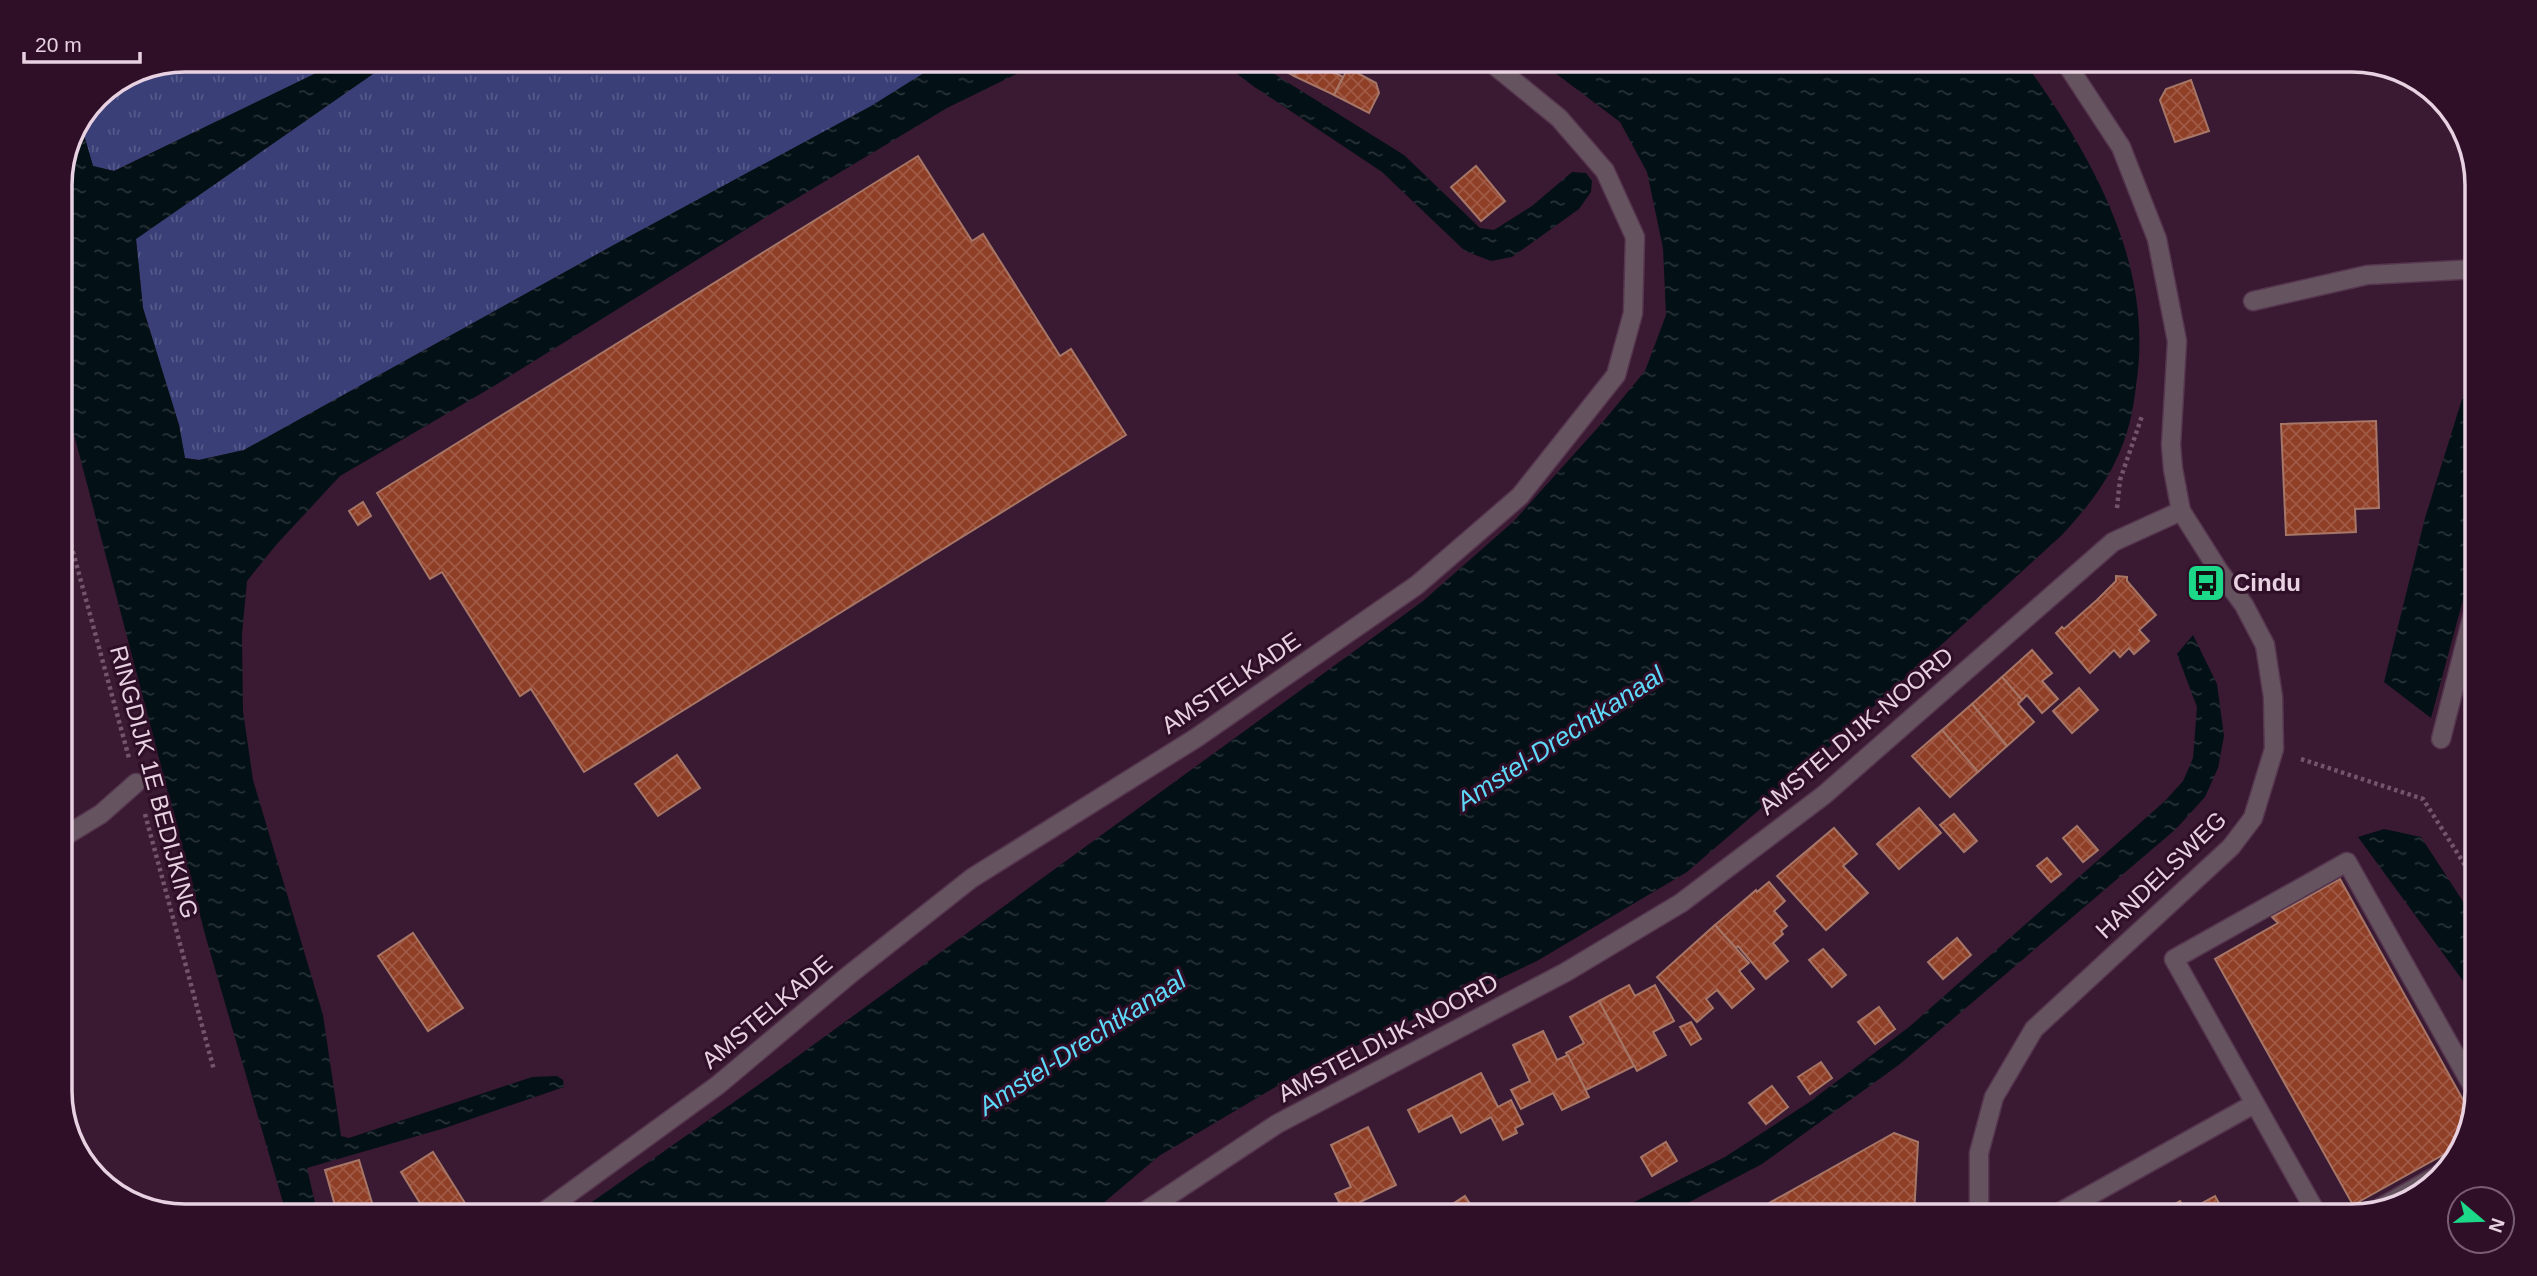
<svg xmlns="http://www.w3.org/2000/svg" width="2537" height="1276" viewBox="0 0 2537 1276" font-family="Arial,sans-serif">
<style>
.grass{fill:url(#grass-tufts)}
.forest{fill:url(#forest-firs)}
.water{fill:url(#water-ripples)}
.building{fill:url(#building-cross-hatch);stroke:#a67667;stroke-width:2}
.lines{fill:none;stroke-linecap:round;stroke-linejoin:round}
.service-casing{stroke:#56364e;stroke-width:21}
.minor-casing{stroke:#56364e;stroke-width:21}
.tertiary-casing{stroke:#56364e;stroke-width:21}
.path{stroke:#72546b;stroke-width:4.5;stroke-dasharray:3.5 3.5;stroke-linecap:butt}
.service{stroke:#655460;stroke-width:18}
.minor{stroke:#655460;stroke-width:18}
.tertiary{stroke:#655460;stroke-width:18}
.labels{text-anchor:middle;stroke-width:6;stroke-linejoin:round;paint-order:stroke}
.poi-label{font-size:24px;font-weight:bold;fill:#e8d1e1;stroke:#2f0f28;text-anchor:start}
.street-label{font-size:24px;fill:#e8d1e1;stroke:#2f0f28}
.water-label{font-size:26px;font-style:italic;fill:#5ed9f8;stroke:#2f0f28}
.rim{fill:none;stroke:#e8d1e1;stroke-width:3.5}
</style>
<defs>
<pattern id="grass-tufts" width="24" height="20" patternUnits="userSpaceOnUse" patternTransform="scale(1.75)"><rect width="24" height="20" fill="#3a3f77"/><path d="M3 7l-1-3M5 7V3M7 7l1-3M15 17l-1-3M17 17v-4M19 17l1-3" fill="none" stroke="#565a8a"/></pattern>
<pattern id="forest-firs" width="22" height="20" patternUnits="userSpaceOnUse" patternTransform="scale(1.75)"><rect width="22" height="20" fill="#3a3f77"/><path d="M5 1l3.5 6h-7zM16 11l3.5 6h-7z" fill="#565a8a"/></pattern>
<pattern id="water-ripples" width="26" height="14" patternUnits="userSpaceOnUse" patternTransform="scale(1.75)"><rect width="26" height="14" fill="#031015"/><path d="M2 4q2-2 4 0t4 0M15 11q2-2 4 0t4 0" fill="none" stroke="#283237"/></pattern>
<pattern id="building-cross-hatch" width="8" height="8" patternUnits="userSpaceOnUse" patternTransform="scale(1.75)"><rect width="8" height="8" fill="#903f27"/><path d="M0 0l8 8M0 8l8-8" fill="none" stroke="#a05a46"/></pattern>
</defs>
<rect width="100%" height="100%" fill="#3a1932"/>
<!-- grass -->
<g class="grass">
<polygon points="185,60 343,60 114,171 93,166 82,128 97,96 137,69"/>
<polygon points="393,60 947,60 872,106 610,247 244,450 199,460 185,458 179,425 143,308 136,239"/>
</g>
<!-- forest -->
<path class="forest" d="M2477 749V831C2467 802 2467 779 2472 750Z"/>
<!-- water -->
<g class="water">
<polygon points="343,60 393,60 136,239 143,308 179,425 185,458 199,460 244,450 610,247 871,106 943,61 1045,60 947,108 774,212 494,386 340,476 276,545 247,581 242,634 243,711 253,780 323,1015 341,1136 349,1138 532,1077 557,1076 563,1080 564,1087 445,1128 307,1168 318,1216 287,1216 206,938 60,381 60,177 82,128 93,166 114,171"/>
<polygon points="1219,60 1252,60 1404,155 1480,228 1494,230 1532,206 1572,172 1586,173 1592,181 1591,192 1579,209 1512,257 1491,261 1465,251 1382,172 1253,86"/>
<path d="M1538 60H2023C2092 156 2155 264 2136 386 2133 412 2128 435 2117 458 2104 487 2084 511 2062 535L1773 798 1687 872 1537 961 1299 1073 1159 1156 1088 1216H572L761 1083 1423 601 1514 521 1602 423 1645 371 1666 315 1663 248 1647 172 1620 122Z"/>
<polygon points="2477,351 2477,548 2431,718 2384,682 2425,518"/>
<polygon points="2193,635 2217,684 2224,736 2218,768 2205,797 2176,829 1900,1064 1762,1164 1663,1216 1606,1216 1725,1157 1808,1103 1909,1027 2165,801 2183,781 2193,758 2197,707 2177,654"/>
<polygon points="2384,829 2421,837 2477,923 2477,1000 2358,837"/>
</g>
<!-- building -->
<g class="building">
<polygon points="1274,60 1302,60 1294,76 1271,64"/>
<polygon points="1302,60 1330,60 1326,68 1343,77 1334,95 1294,76"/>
<polygon points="1348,68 1376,83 1379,93 1369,113 1334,95"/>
<polygon points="2191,80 2209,131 2175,142 2160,100 2166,89"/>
<polygon points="918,156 972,241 983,234 1060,356 1071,349 1126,435 584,772 531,689 520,696 442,572 430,579 377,493"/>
<polygon points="1476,166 1505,201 1481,221 1451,187"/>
<polygon points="2376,421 2379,508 2355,509 2356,532 2286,535 2281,424"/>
<polygon points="363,502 371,516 358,525 349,511"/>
<polygon points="2116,576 2127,577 2127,581 2156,615 2139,630 2149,641 2134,654 2129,648 2120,657 2114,650 2090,673 2056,633 2062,627 2064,629 2097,600 2116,581"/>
<polygon points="2032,650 2052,673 2042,681 2058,699 2042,713 2027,695 2022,700 2002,677"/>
<polygon points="2002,677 2022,700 2018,704 2034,722 2007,746 1972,704"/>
<polygon points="2079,688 2098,710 2072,733 2053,711"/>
<polygon points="1972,704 2007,746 1978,772 1942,730"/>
<polygon points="1942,730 1978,772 1950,797 1912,756"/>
<polygon points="677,755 700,788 658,816 635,784"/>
<polygon points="1919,808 1941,833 1899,869 1877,844"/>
<polygon points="1954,814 1977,841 1964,852 1940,825"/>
<polygon points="2077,826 2098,850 2083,862 2063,838"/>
<polygon points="1834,828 1857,854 1843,866 1868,893 1826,930 1777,876"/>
<polygon points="2047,858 2061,874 2051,882 2037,866"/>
<polygon points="2340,879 2472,1116 2466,1142 2353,1205 2215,959 2278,923 2272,917"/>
<polygon points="1769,882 1785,901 1774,911 1787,926 1781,931 1783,934 1773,943 1788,961 1766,979 1738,946 1736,948 1715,925 1756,890 1757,892"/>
<polygon points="1715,925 1749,963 1739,971 1754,989 1732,1008 1717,990 1706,999 1713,1008 1697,1022 1657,977"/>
<polygon points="413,933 463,1008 428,1031 378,956"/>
<polygon points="1957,938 1971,955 1943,979 1928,962"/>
<polygon points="1823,949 1846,975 1832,987 1809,960"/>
<polygon points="1629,985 1635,996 1655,985 1674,1021 1653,1032 1666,1055 1637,1071 1599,1001"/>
<polygon points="1599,1001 1634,1066 1586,1090 1566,1053 1584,1043 1570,1017"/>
<polygon points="1879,1007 1895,1029 1875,1044 1858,1022"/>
<polygon points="1691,1022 1701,1039 1691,1045 1680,1027"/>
<polygon points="1543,1031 1557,1060 1568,1055 1589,1097 1562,1110 1553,1093 1521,1109 1511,1090 1530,1081 1513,1045"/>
<polygon points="1821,1062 1832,1078 1810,1094 1798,1077"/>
<polygon points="1481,1073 1498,1107 1511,1100 1523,1124 1515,1128 1517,1133 1503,1140 1491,1117 1461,1133 1452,1115 1419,1132 1408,1110"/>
<polygon points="1772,1086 1788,1107 1766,1124 1749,1103"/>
<polygon points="1368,1127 1396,1185 1360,1202 1367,1216 1346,1216 1335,1194 1351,1187 1331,1145"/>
<polygon points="1894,1133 1918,1142 1914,1216 1746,1216"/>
<polygon points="1666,1142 1677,1161 1652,1176 1641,1157"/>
<polygon points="433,1152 473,1216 428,1216 401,1172"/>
<polygon points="359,1160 373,1206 338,1216 325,1170"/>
<polygon points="1465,1196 1478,1216 1434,1216"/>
<polygon points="2215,1196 2226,1216 2153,1216 2180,1201 2186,1212"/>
</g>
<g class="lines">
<!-- service casing -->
<g class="service-casing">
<g id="service">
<polyline points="2253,301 2367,275 2477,269"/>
<polyline points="2378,1209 2440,1174"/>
<polyline points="2053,1216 2254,1104"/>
<polyline points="2318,1216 2174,959 2347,862 2477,1094"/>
</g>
</g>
<!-- minor casing -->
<g class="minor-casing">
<g id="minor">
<polyline points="2441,739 2477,598"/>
<polyline points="60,839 101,814 136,783"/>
<polyline points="538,1216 718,1085 849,975 972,878 1196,738 1417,585 1520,496 1616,375 1633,313 1635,237 1605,171 1559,118 1488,60"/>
<polyline points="1138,1216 1277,1124 1566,972 1681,903 1824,795 2113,542 2181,511"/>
</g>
</g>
<!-- tertiary casing -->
<g class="tertiary-casing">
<polyline id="tertiary" points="1981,1216 1979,1208 1979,1153 1994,1097 2034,1029 2231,847 2253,818 2274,749 2273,697 2265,645 2244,605 2219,571 2181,511 2173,469 2171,445 2177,341 2157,239 2121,147 2064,60"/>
</g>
<!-- path -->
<g class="path">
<polyline points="60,504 129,758"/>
<polyline points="2117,508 2120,480 2142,416"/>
<polyline points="2301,759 2423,799 2477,884"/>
<polyline points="145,814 214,1070"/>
</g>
<!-- service -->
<use href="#service" class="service"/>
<!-- minor -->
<use href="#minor" class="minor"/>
<!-- tertiary -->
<use href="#tertiary" class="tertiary"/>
</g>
<!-- icons -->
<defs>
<g id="bus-square" transform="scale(2.0125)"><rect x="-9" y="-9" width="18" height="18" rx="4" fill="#1bd988" stroke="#2f0f28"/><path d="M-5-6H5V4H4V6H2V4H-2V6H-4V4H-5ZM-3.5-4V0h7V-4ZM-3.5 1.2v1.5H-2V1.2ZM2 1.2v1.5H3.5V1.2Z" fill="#111"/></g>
</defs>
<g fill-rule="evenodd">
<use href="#bus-square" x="2206" y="583"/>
</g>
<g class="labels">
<!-- poi labels -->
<g class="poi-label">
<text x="2233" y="591">Cindu</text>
</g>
<!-- street labels -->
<g class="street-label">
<text transform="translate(1231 683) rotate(-34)" y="8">AMSTELKADE</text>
<text transform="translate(1856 731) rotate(-40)" y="8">AMSTELDIJK-NOORD</text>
<text transform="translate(154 782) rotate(75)" y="8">RINGDIJK 1E BEDIJKING</text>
<text transform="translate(2161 875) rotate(-44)" y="8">HANDELSWEG</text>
<text transform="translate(767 1012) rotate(-40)" y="8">AMSTELKADE</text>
<text transform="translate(1388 1038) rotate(-28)" y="8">AMSTELDIJK-NOORD</text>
</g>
<!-- water labels -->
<g class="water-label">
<text transform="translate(1560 738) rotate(-33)" y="9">Amstel-Drechtkanaal</text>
<text transform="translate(1082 1043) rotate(-33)" y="9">Amstel-Drechtkanaal</text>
</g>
</g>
<!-- crop -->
<path d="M0 0H2537V1276H0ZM185 72H2352A113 113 0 0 1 2465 185V1091A113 113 0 0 1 2352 1204H185A113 113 0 0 1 72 1091V185A113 113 0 0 1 185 72Z" fill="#2f0f28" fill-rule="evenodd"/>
<path class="rim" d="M185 72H2352A113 113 0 0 1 2465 185V1091A113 113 0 0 1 2352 1204H185A113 113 0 0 1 72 1091V185A113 113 0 0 1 185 72Z"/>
<!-- north arrow -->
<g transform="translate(2481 1220) rotate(109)"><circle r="33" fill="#2f0f28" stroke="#795d72" stroke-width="2"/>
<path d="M0-5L12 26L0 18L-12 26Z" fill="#1bd988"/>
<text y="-10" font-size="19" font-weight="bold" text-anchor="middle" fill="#e8d1e1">N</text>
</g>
<!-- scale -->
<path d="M24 52v10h116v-10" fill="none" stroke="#e8d1e1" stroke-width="3.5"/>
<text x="35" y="52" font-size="21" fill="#e8d1e1" stroke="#2f0f28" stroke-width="5" paint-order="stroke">20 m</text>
</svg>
